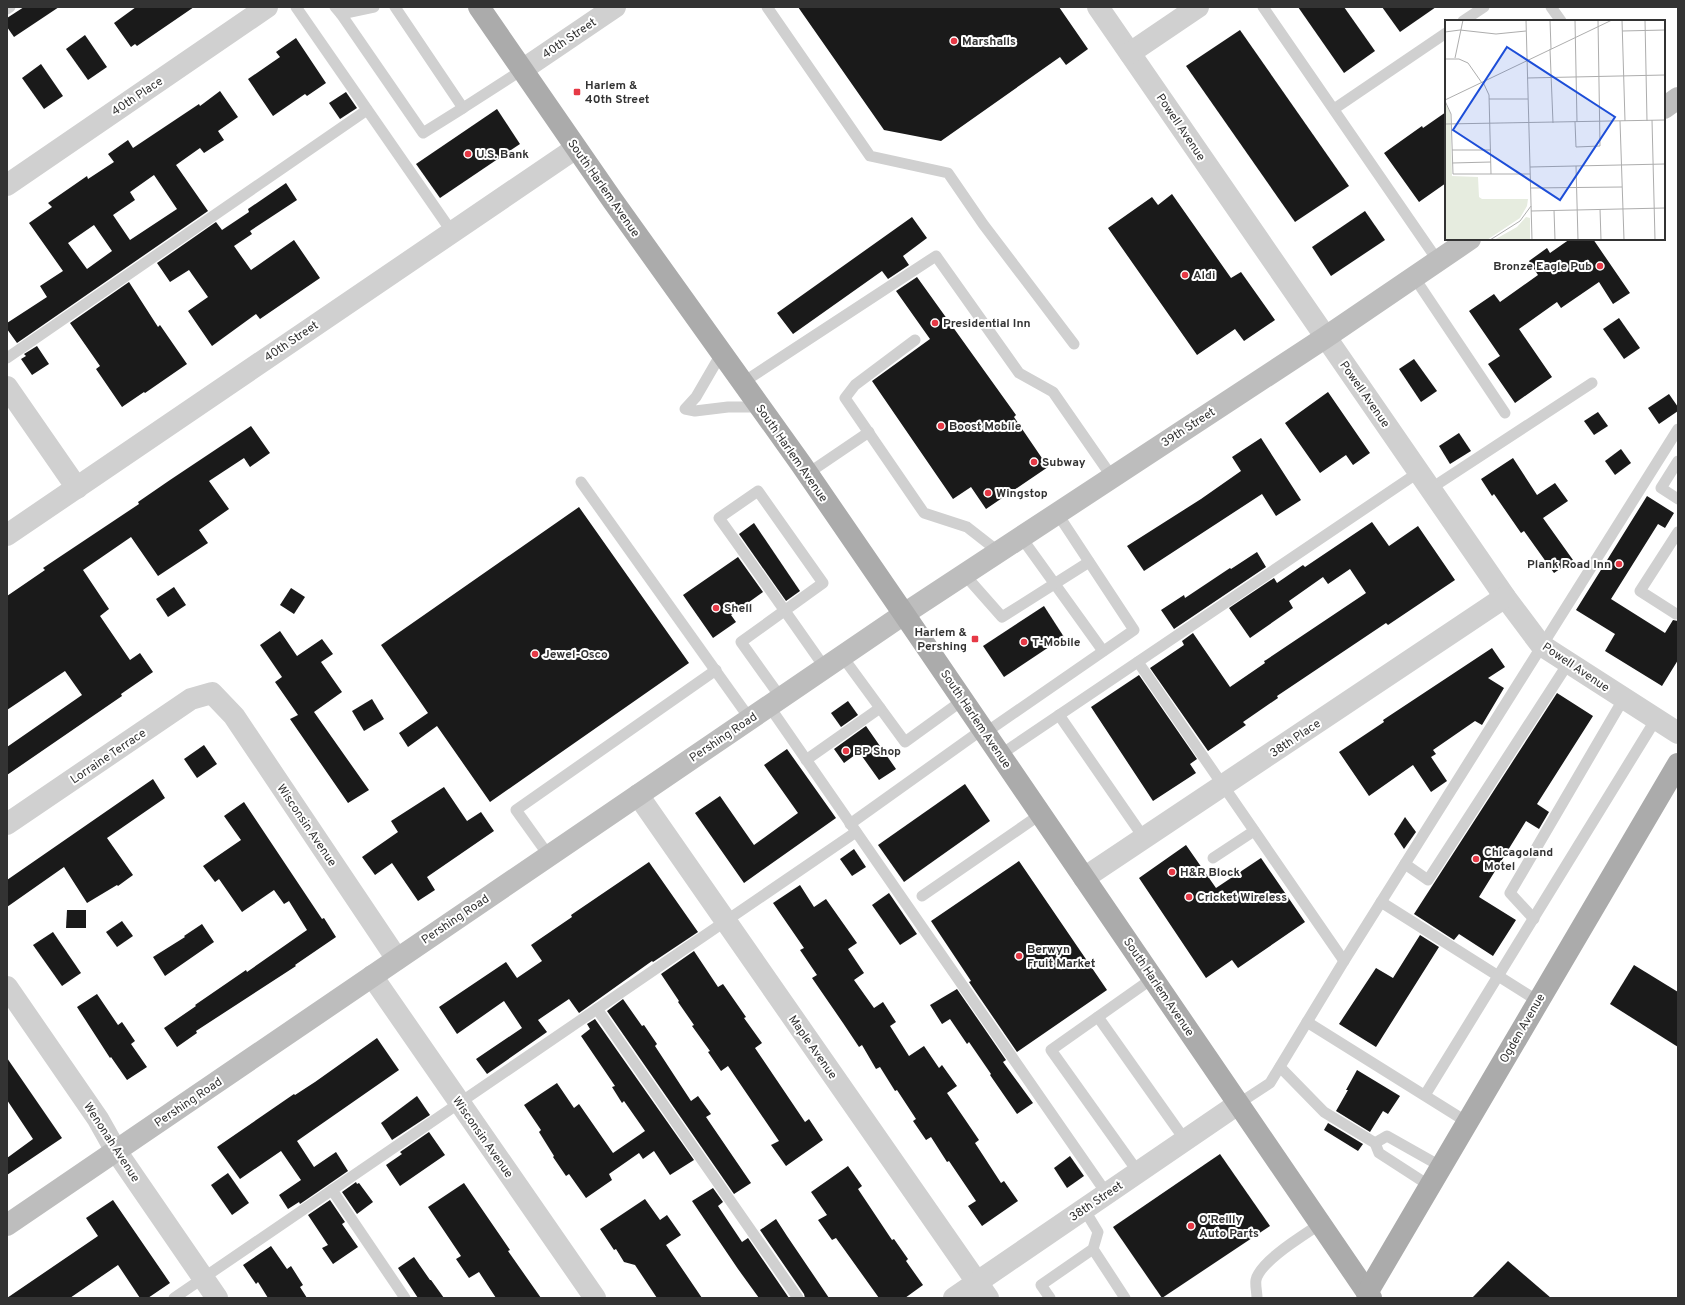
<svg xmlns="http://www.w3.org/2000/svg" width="1685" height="1305" viewBox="0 0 1685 1305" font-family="Overpass,sans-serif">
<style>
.building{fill:#1a1a1a;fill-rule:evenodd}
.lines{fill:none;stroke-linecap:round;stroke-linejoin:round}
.service{stroke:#d0d0d0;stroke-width:11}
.minor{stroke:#d0d0d0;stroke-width:22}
.secondary{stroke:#bdbdbd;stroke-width:22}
.primary{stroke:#ababab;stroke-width:22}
.poi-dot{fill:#e63946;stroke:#fff;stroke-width:1.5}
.labels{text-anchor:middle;stroke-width:4;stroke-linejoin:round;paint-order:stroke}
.street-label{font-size:12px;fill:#333;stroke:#fff}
.poi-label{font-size:12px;font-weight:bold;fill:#333;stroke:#fff;text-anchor:start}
.inset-road{fill:none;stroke:#adadad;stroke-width:1}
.view{fill:#1d4ed8;fill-opacity:0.15;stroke:#1d4ed8;stroke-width:2}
.inset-edge{fill:none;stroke:#333;stroke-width:2}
</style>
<rect width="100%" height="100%" fill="#fff"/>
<!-- building -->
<g class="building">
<polygon points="24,7 59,7 14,37 7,27 7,18"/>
<polygon points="136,7 194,7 137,46 135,44 131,47 114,23"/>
<polygon points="798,7 1059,7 1088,49 1066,65 1060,57 941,141 884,130"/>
<polygon points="1298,7 1344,7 1375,51 1344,73"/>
<polygon points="1382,7 1436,7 1400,32"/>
<polygon points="1240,30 1349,186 1295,222 1186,66"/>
<polygon points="85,35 107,67 88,80 66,49"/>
<polygon points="296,38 326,83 307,96 305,94 273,116 248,79 280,57 276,52"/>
<polygon points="41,64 63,96 44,109 22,78"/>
<path d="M220 91 238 117 218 131 224 140 204 153 200 148 176 165 208 211 17 343 7 329V323L47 297 40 286 63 271 29 223 52 207 48 203 87 176 88 179 114 162 108 154 128 140 133 148 199 104 200 106ZM154 175 177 209 130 240 113 215 135 200 130 192ZM94 225 112 251 87 269 68 243Z"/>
<polygon points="346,92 357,108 340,119 329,103"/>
<polygon points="497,109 520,144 440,198 416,164"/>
<polygon points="1446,112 1446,183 1419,202 1384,153 1422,126 1423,128"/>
<polygon points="286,183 297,200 250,231 252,234 234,246 251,270 294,240 320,278 260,319 256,314 212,346 188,311 208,297 189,270 170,282 157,263 216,222 222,230 249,212 248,209"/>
<polygon points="1172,194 1231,278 1241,272 1275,320 1244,341 1235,329 1197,355 1108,228 1152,197 1158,205"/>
<polygon points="1365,211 1385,240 1331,276 1312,247"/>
<polygon points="912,217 927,238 903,256 909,265 888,279 882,271 793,334 777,313"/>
<polygon points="1570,239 1593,239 1630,293 1613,304 1599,282 1561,308 1557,302 1519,329 1552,377 1515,403 1488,364 1500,356 1469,311 1494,294 1500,302 1538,275 1529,261 1547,248 1550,253"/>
<polygon points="917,277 1016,415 1014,417 1048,467 986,509 971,487 953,499 872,381 930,339 896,291"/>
<polygon points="129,282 158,327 160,325 187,364 145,393 144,392 122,407 96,369 100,366 70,323"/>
<polygon points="1619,318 1640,348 1624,359 1603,329"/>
<polygon points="37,346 49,364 32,375 21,359 26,356 24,354"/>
<polygon points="1414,359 1437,391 1421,402 1399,369"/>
<polygon points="1328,392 1370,453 1353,465 1346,455 1320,473 1285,423"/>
<polygon points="1669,394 1678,407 1678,411 1659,424 1648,408"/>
<polygon points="1598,412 1608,426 1594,435 1584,421"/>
<polygon points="251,426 270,453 250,467 244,458 209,481 229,509 199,530 208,543 158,576 131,537 83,570 109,609 100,616 130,660 140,653 153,672 121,694 122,696 7,775 7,747 82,695 65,671 7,710 7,596 45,570 43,568 139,504 138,502 170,480"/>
<polygon points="1459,433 1471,451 1450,464 1439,446"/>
<polygon points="1261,438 1301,500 1276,516 1262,494 1144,571 1127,546 1201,499 1241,471 1232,457"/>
<polygon points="1621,449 1631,463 1615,475 1605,461"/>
<polygon points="1513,458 1537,495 1555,483 1568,501 1543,518 1573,560 1554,573 1524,531 1521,533 1494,494 1492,496 1481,479"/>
<polygon points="1647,496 1674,513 1665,528 1658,524 1611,599 1665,633 1673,620 1678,621 1678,660 1662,686 1605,651 1615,634 1576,610"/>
<polygon points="579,507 689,663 490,802 437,726 408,747 399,733 428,713 381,645"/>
<polygon points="1372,522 1389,546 1418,526 1455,580 1388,625 1386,623 1277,696 1278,698 1243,722 1246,725 1208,751 1150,668 1184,645 1182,641 1193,633 1230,687 1265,663 1264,661 1266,660 1366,593 1350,569 1328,584 1323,577 1289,601 1293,608 1250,638 1229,608 1274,578 1277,583 1303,565 1305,567"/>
<polygon points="754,523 800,591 786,601 739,534"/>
<polygon points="1257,552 1266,567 1174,629 1161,610 1184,595 1185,598 1230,568 1231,569"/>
<polygon points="738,557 763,592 731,615 736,622 713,638 683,595"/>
<polygon points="174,587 186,605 168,617 156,599"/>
<polygon points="291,588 305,597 294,614 280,605"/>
<polygon points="1044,606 1064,637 1004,677 983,646"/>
<polygon points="280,631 297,656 322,639 333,654 321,662 342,692 314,712 369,790 348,803 290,719 298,715 275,682 282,677 260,645"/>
<polygon points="1492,648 1505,667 1488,678 1504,688 1482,725 1475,721 1433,750 1436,754 1431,757 1447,781 1431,792 1413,765 1369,796 1339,752 1384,722 1383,720"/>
<polygon points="1139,675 1197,759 1190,764 1196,773 1153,801 1091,707"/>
<polygon points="1557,693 1593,716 1537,804 1549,812 1539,829 1526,821 1479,897 1516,920 1493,956 1459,934 1454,940 1414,914"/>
<polygon points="372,699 384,719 364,731 352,711"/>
<polygon points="848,701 858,715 841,727 831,713"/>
<polygon points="866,726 896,769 879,780 859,752 844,763 834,749"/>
<polygon points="204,745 217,764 197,778 184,759"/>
<polygon points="787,749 836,818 744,883 695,813 720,796 754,845 798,813 764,765"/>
<polygon points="153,779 165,798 107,838 133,875 118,886 117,885 87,903 64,867 7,907 7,880"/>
<polygon points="965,784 990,821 904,882 878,845"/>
<polygon points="444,787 467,821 481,812 494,831 427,877 435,890 418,901 392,863 375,875 362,857 398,832 391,821"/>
<polygon points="244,802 322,919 324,918 336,937 295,965 296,966 196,1031 197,1033 177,1047 164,1028 196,1006 195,1005 246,970 247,972 307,930 289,901 284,904 274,890 242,912 219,879 215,882 203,866 241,840 224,816"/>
<polygon points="1405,817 1416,832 1404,849 1394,834"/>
<polygon points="1186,845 1216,888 1261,858 1305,922 1238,968 1232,960 1206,978 1139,878"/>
<polygon points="854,849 866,867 852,876 840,859"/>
<polygon points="1019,861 1107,990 1017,1052 969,982 971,981 931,921"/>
<polygon points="649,862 698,932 653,962 652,961 579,1013 569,999 538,1020 547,1032 487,1074 476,1059 522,1028 504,1001 457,1034 439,1007 506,962 517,978 542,961 531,945 572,917 571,915"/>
<polygon points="800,885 814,907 826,899 857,943 848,949 864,973 854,980 874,1008 883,1002 896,1022 890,1026 909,1056 924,1046 939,1068 942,1065 957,1086 947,1093 979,1140 975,1143 1001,1183 1004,1181 1018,1201 982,1226 968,1206 976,1201 949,1161 947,1162 931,1137 926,1140 913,1121 916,1119 897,1090 895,1091 880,1067 876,1069 862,1045 859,1047 843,1023 812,978 817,975 800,950 804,948 773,903"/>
<polygon points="889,893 917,934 900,945 872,905"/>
<polygon points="67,910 86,910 86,928 66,928"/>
<polygon points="122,921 133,936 117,947 106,932"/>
<polygon points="202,924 214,942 165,976 153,957 185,937 184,936"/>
<polygon points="53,932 81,973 62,986 33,945"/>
<polygon points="1420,935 1439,947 1376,1047 1339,1024 1376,968 1393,978"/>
<polygon points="694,951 718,987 723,984 746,1017 744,1018 762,1043 755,1048 805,1122 809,1119 823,1140 786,1166 771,1145 779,1141 728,1066 721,1071 708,1052 710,1051 692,1026 694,1025 678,1002 679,1001 661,974"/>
<polygon points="1634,965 1678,992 1678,1047 1610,1004"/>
<polygon points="957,989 1006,1060 1003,1062 1033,1103 1017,1114 990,1075 991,1074 969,1042 967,1044 950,1019 942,1024 930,1005"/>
<polygon points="97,994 118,1025 122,1022 135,1041 131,1044 147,1067 127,1080 111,1057 110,1058 77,1007"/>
<polygon points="623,999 642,1026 644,1025 657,1044 655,1046 691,1101 698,1096 711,1114 706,1117 751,1183 734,1194 607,1011"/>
<polygon points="595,1019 694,1160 670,1175 654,1151 643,1159 639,1153 609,1174 612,1180 586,1198 569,1174 566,1176 553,1157 554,1156 539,1132 541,1130 524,1105 557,1083 574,1108 579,1104 613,1153 645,1131 624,1101 622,1103 612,1087 615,1086 581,1036 590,1029 587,1024"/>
<polygon points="377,1038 399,1070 297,1141 314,1167 336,1152 348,1171 300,1204 299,1202 288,1209 279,1195 301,1180 281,1151 240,1179 217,1147 294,1094 295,1095 315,1082"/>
<polygon points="7,1058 62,1138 7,1175 7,1158 33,1139 7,1100"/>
<polygon points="1357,1070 1400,1096 1388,1114 1383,1111 1370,1132 1336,1111 1348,1090 1346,1090"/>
<polygon points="417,1096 430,1115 392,1140 381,1123"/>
<polygon points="1328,1123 1363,1144 1358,1151 1324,1130"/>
<polygon points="429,1132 445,1155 400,1186 386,1165 402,1154 400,1152"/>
<polygon points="1220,1154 1270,1226 1162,1298 1113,1227"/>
<polygon points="1070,1156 1084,1176 1067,1188 1054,1168"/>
<polygon points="848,1166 862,1186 858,1189 892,1240 894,1239 908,1259 906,1261 923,1285 905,1298 879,1298 836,1238 832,1240 818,1220 827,1215 811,1192"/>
<polygon points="228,1173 249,1203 232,1215 211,1185"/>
<polygon points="356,1182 357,1184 359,1183 373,1202 357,1214 342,1192"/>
<polygon points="464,1183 510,1250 508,1251 541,1298 496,1298 479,1272 469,1278 456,1259 461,1256 428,1207"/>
<polygon points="713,1188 723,1202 718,1206 742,1242 748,1238 789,1298 759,1298 738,1269 692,1201"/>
<polygon points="645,1199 660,1220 667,1215 681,1235 666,1245 702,1298 657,1298 635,1265 624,1262 616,1249 614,1250 600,1229"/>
<polygon points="113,1200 170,1283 148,1298 140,1298 118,1265 70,1298 7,1298 98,1236 86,1218"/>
<polygon points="330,1200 345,1222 342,1224 358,1247 333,1264 322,1248 328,1245 308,1215"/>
<polygon points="776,1219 787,1236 829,1298 805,1298 804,1294 760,1230"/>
<polygon points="271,1246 287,1269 291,1266 303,1285 300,1287 307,1298 268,1298 258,1282 256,1284 243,1265"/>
<polygon points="414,1257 430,1280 431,1280 444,1298 418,1298 398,1268"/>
<polygon points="1508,1261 1551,1298 1472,1298"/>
</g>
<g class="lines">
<!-- service -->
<g class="service">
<polyline points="296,7 452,232"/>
<polyline points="335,7 341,14 374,7"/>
<polyline points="395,7 463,108 522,70"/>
<polyline points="767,7 870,156 948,173 983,224 1074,344"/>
<polyline points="1263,7 1438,261"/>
<polyline points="1551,7 1561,21"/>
<polyline points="7,9 10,7"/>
<polyline points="341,14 423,133 463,108"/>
<polyline points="1463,21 1484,7"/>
<polyline points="1334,109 1446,33"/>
<polyline points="1414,277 1505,413"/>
<polyline points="915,340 855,385 845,398 924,513 967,527 999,552"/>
<polyline points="721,354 696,397 685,409 695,411 728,407 759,407"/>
<polyline points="7,358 367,110"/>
<polyline points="742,383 936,256 1019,373 1053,392 1112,477"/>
<polyline points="1678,461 1661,488 1678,499"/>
<polyline points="807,474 869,432"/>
<polyline points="581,482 750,719"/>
<polyline points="1430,489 1592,383"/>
<polyline points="1021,537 1103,651"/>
<polyline points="964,574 1002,617 1089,562"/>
<polyline points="1676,614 1640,591 1678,532"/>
<polyline points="842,656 905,742 963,700"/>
<polyline points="1138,662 1344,961"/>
<path d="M781 698 741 642 823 583 758 491 719 518C755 568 790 618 825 668"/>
<polyline points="769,706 1107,1194"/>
<polyline points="1059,715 1144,838"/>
<polyline points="985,733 1134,630 1057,513"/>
<polyline points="1000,755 1419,472"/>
<polyline points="806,760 880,708"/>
<polyline points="850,824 983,729"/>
<polyline points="549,856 516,810 716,670"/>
<polyline points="1213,858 1254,831"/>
<polyline points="1405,864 1428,880 1569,662"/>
<polyline points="922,896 1041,814"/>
<polyline points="1381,902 1538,1001"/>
<polyline points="1534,919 1510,893 1624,698"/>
<polyline points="597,1009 798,1298"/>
<polyline points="1098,1017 1185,1140"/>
<polyline points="1307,1022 1467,1122"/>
<polyline points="1280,1067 1324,1112 1375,1143 1379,1153 1430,1186"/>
<polyline points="1425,1095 1656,719"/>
<polyline points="1238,1104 1270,1083 1344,961 1678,429"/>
<polyline points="1375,1143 1387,1136 1442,1167"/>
<polyline points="1138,1172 1051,1050 1153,978"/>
<polyline points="332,1190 405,1298"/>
<polyline points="1093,1249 1125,1298"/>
<polyline points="174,1298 856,832"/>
<polyline points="1050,1298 1041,1285 1093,1249 1098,1232 1084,1209"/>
<path d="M1257 1298C1257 1292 1255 1285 1256 1280 1260 1261 1304 1235 1320 1224"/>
</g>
<!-- minor -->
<g class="minor">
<polyline points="1098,7 1505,597 1541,645 1678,733"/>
<polyline points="1130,53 1198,7"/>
<polyline points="522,70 615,7"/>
<polyline points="7,185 267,7"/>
<polyline points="7,387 77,488"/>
<polyline points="7,535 576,148"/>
<polyline points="638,795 988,1298"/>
<polyline points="7,824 191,699 212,693 234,716 397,959"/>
<polyline points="1084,878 1505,597"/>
<polyline points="372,976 595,1298"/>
<polyline points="7,987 98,1119 116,1151 217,1298"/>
<polyline points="954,1298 1238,1104"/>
</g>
<!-- secondary -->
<g class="secondary">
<polyline points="1664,108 1678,98"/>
<polyline points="7,1225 904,614 1326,337 1470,239"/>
</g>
<!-- primary -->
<g class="primary">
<polyline points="479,7 613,201 801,464 904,614 1371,1298"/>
<polyline points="1367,1293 1678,764"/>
</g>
</g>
<!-- markers -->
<g class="poi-dot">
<circle cx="954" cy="41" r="4"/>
<rect x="573" y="88" width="8" height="8" rx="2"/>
<circle cx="468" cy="154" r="4"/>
<circle cx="1600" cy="266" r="4"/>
<circle cx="1185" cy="275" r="4"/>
<circle cx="935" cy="323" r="4"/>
<circle cx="941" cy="426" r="4"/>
<circle cx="1034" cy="462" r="4"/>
<circle cx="988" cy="493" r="4"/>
<circle cx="1619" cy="564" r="4"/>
<circle cx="716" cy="608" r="4"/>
<rect x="971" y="635" width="8" height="8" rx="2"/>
<circle cx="1024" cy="642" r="4"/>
<circle cx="535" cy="654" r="4"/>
<circle cx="846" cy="751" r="4"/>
<circle cx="1476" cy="859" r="4"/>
<circle cx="1172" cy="872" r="4"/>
<circle cx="1189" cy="897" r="4"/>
<circle cx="1019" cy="956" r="4"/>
<circle cx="1191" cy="1226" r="4"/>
</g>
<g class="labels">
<!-- street labels -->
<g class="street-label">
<text transform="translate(569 38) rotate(-34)" y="4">40th Street</text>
<text transform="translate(137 96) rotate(-34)" y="4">40th Place</text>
<text transform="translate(1181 127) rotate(56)" y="4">Powell Avenue</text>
<text transform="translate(604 188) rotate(55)" y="4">South Harlem Avenue</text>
<text transform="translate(291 341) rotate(-34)" y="4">40th Street</text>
<text transform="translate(1365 394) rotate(55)" y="4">Powell Avenue</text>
<text transform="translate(1188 427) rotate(-33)" y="4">39th Street</text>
<text transform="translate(792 453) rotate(55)" y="4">South Harlem Avenue</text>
<text transform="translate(1576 667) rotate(34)" y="4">Powell Avenue</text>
<text transform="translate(976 719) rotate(56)" y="4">South Harlem Avenue</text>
<text transform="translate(723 737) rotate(-34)" y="4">Pershing Road</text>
<text transform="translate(1295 738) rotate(-34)" y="4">38th Place</text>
<text transform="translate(108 756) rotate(-34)" y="4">Lorraine Terrace</text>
<text transform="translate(307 825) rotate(56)" y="4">Wisconsin Avenue</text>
<text transform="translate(455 919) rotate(-34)" y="4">Pershing Road</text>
<text transform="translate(1159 987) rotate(56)" y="4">South Harlem Avenue</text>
<text transform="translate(1522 1028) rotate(-60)" y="4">Ogden Avenue</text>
<text transform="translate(813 1047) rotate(55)" y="4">Maple Avenue</text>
<text transform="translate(188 1102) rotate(-34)" y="4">Pershing Road</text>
<text transform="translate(483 1137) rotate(55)" y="4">Wisconsin Avenue</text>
<text transform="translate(112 1142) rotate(57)" y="4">Wenonah Avenue</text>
<text transform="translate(1096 1201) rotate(-34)" y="4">38th Street</text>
</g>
<!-- poi labels -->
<g class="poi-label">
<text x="962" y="45">Marshalls</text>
<text x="585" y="89">Harlem &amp;<tspan x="585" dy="14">40th Street</tspan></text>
<text x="476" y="158">U.S. Bank</text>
<text x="1592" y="270" text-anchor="end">Bronze Eagle Pub</text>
<text x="1193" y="279">Aldi</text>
<text x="943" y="327">Presidential Inn</text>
<text x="949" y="430">Boost Mobile</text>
<text x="1042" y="466">Subway</text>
<text x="996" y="497">Wingstop</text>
<text x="1611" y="568" text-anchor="end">Plank Road Inn</text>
<text x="724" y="612">Shell</text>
<text x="967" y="636" text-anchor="end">Harlem &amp;<tspan x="967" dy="14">Pershing</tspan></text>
<text x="1032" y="646">T-Mobile</text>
<text x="543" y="658">Jewel-Osco</text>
<text x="854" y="755">BP Shop</text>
<text x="1484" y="856">Chicagoland<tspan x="1484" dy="14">Motel</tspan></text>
<text x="1180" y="876">H&amp;R Block</text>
<text x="1197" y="901">Cricket Wireless</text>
<text x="1027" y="953">Berwyn<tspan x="1027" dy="14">Fruit Market</tspan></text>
<text x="1199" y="1223">O'Reilly<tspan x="1199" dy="14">Auto Parts</tspan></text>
</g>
</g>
<!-- overview -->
<g transform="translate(1445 20)">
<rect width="220" height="220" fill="#fff"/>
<path d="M0 83 5 92 7 156 33 157 34 177 37 179H83L82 186 75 198 42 220H0ZM81 197 85 198V220H49L72 207Z" fill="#e6ecdf"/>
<path class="inset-road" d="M81 0 87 220M105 0 106 29M130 0 132 102M177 0 180 101M200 0 202 101M177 11 220 10M0 12 15 10 51 14 81 11M105 29 108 103M10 38 18 0M0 39H14L23 43 37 63M82 58 220 55M38 62 44 75 46 154M44 79H83M0 80 167 0M0 81 6 94 8 154H85M207 100 210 220M175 101 179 220M130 102 131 127 155 126 153 0M0 104 220 100M7 130H46M7 143 46 142M131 146 133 220M85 147 220 144M85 168 177 167M155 189 156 220M109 190 110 220M86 191 220 188M45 220 75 201 86 186"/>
<path class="view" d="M62 27 170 97 115 180 8 110Z"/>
<rect width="220" height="220" class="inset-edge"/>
</g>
<!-- border -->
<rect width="1685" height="1305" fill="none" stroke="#333333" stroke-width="16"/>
</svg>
